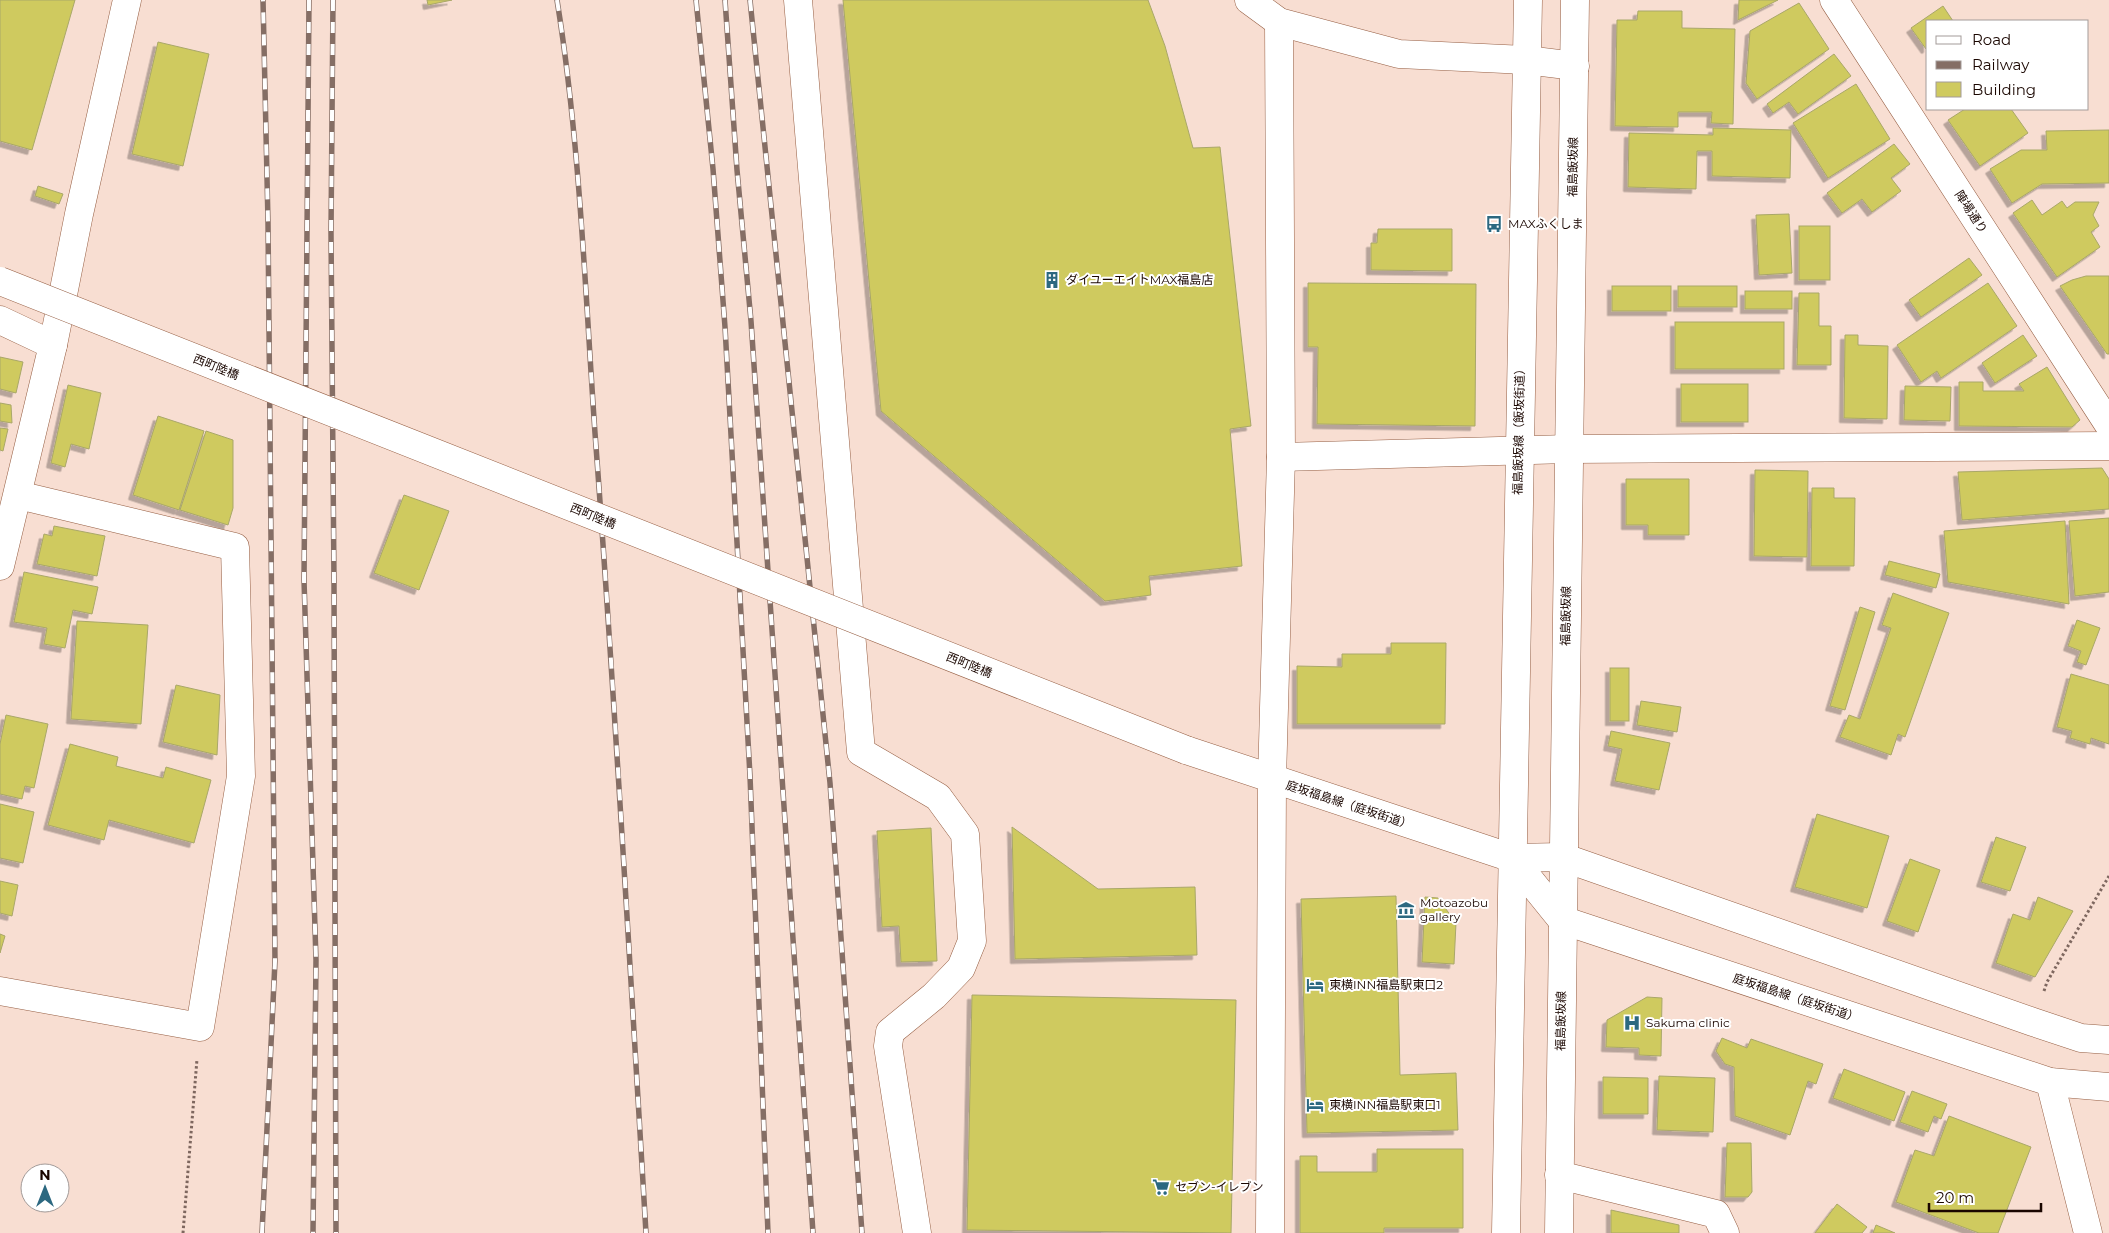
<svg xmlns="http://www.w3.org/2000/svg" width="2109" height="1233" viewBox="0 0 2109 1233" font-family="Montserrat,'Noto Sans JP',sans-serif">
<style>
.building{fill:#cfca5f;stroke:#a9a769;filter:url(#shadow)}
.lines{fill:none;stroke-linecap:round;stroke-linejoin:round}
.street-casing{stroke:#965f44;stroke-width:29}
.secondary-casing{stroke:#965f44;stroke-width:29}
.primary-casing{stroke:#965f44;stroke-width:29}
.path{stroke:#7e675f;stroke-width:3;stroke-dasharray:2.5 2.5;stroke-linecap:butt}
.street{stroke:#fff;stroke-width:28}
.secondary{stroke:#fff;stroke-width:28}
.primary{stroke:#fff;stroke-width:28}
.rail-casing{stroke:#856e65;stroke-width:5.5}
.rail{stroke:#fff;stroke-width:4;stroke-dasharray:11;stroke-linecap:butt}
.secondary-bridge-casing{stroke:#965f44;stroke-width:29;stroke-linecap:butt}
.secondary-bridge{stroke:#fff;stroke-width:28}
.labels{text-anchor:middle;stroke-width:4;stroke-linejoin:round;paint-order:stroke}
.street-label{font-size:12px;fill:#1a0600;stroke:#fff}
.poi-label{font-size:12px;fill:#1a0600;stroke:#fff;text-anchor:start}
</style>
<defs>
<filter id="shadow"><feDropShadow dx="-4.5" dy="4.5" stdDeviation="0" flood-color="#0004"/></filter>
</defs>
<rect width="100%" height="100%" fill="#f8ded2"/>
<!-- building -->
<g class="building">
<polygon points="0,0 75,0 32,150 0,141"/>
<polygon points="427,0 452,0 428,5"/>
<polygon points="843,0 1148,0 1165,46 1193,148 1220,147 1251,426 1230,429 1242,566 1149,576 1151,595 1105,601 881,411"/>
<polygon points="1739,0 1778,0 1738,20"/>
<polygon points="1799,3 1829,49 1757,99 1746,83 1750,31"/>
<polygon points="1943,6 1953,21 1928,21 1928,48 1926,49 1911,28"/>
<polygon points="1638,11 1682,11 1682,28 1735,29 1733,124 1711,123 1712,112 1678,112 1678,127 1615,126 1617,20 1637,20"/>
<polygon points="158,42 209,54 183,166 132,154"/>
<polygon points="1834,54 1851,76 1798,114 1789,102 1773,113 1767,104"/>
<polygon points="1856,84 1890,139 1828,178 1793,123"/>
<polygon points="1965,109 2011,109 2028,133 1980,166 1948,120"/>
<polygon points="1713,128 1791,130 1790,178 1712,176 1712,151 1697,151 1696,189 1628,187 1629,133 1713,135"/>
<polygon points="2109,130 2109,183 2042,184 2012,203 1990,169 2021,150 2047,150 2046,131"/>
<polygon points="1894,144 1910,164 1891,178 1901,191 1872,212 1862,199 1842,213 1827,193"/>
<polygon points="38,186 63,194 59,204 35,196"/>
<polygon points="2032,200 2042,215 2062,201 2067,208 2075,202 2099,202 2093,215 2099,226 2091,232 2100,247 2057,277 2013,213"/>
<polygon points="1789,214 1792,273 1759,275 1756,215"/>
<rect x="1799" y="226" width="31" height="54"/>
<polygon points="1378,229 1452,229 1452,271 1371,270 1371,243 1377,243"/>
<polygon points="1969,258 1982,275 1921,317 1909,300"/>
<polygon points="2086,276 2109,276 2109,354 2107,354 2060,286 2072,280"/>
<polygon points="1308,283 1476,284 1475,426 1317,424 1318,347 1308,347"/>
<polygon points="1988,283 2017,326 1941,378 1937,371 1921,382 1897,345"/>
<rect x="1612" y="286" width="59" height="25"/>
<rect x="1678" y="286" width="59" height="21"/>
<rect x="1745" y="291" width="47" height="18"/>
<polygon points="1799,293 1819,293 1819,326 1831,326 1831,365 1797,365"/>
<rect x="1675" y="322" width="109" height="47"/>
<polygon points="1845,335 1858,335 1858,345 1888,346 1887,419 1844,418"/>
<polygon points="2023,335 2037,356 1995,383 1982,363"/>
<polygon points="0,357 23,362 16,393 0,389"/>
<polygon points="2047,367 2080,420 2072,427 1959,426 1959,382 1983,382 1983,391 2024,391 2019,384"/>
<rect x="1681" y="384" width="67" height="38"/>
<polygon points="68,385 101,393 89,449 71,444 65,467 51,463"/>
<polygon points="1905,386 1951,387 1950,421 1904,420"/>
<polygon points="0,403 11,405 12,423 0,421"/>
<polygon points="158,416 204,431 179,510 133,495"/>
<polygon points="0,428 8,429 3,451 0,450"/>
<polygon points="206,431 233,440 233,508 228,525 180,510"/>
<polygon points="2102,468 2109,479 2109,509 1962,520 1958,472"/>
<polygon points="1755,470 1808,471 1807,557 1754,556"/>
<polygon points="1626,479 1689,479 1689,535 1648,535 1648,525 1626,525"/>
<polygon points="1812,488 1834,488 1834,498 1855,498 1854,566 1811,566"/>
<polygon points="404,495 449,511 419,590 374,573"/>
<polygon points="2109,518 2109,592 2075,596 2069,521"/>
<polygon points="2065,521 2069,604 1948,582 1944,531"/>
<polygon points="54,526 105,536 97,576 37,564 44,534 52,536"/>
<polygon points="1889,561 1940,574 1936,588 1885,575"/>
<polygon points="24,572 98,587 92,614 73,610 65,648 44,644 47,628 14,622"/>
<polygon points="1893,593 1949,613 1905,737 1898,734 1891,755 1840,737 1849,715 1860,719 1891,628 1882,625"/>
<polygon points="1860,607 1875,612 1845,710 1830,706"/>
<polygon points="2077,620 2100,628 2086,665 2077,662 2081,651 2068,646"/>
<polygon points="77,621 148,625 141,724 71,719"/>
<polygon points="1391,643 1446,643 1445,724 1297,724 1297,666 1342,667 1342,654 1391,654"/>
<rect x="1610" y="668" width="19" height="53"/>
<polygon points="2071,674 2109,685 2109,744 2091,738 2090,744 2070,738 2072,731 2057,727"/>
<polygon points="176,685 220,695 217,755 163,742"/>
<polygon points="1641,701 1681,707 1677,732 1637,725"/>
<polygon points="6,715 48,724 34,788 25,786 22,799 0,794 0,744"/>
<polygon points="1611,731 1670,743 1659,790 1615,781 1622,749 1608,746"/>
<polygon points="70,744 118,757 116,766 163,778 166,767 211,780 194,843 109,820 104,840 48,825"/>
<polygon points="0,804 34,812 23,863 0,858"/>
<polygon points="1817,814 1889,836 1867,908 1795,887"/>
<polygon points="1012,827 1098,889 1195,887 1197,955 1015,959"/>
<polygon points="931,828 937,961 901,962 899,926 882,927 877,831"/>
<polygon points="1996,837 2026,847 2010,891 1981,882"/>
<polygon points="1910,859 1940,870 1918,932 1887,921"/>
<polygon points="0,881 18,885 12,916 0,913"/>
<polygon points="1396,896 1400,1075 1456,1073 1458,1130 1307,1133 1301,899"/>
<polygon points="1425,897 1438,898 1456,923 1454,964 1422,962"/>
<polygon points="2038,897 2073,911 2035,977 1996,963 2013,914 2030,920"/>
<polygon points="0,934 5,936 0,953"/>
<polygon points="972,995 1236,1000 1231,1233 967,1230"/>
<polygon points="1647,997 1662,998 1661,1056 1639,1055 1639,1048 1606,1047 1607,1020"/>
<polygon points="1722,1038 1747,1048 1751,1039 1823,1064 1816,1084 1808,1081 1790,1135 1735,1116 1734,1067 1725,1064 1716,1051"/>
<polygon points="1844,1069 1905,1092 1894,1121 1833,1098"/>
<polygon points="1659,1076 1715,1078 1713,1132 1657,1130"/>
<polygon points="1603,1077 1648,1078 1648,1114 1603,1114"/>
<polygon points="1912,1091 1947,1104 1941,1119 1934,1116 1928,1132 1900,1122"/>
<polygon points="1949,1116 2031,1147 1998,1233 1979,1233 1896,1202 1915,1150 1934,1156"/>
<polygon points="1727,1143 1751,1143 1752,1192 1748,1197 1725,1197"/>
<polygon points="1377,1149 1463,1149 1463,1228 1384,1228 1384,1233 1300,1233 1300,1156 1317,1156 1317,1172 1377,1172"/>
<polygon points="1837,1204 1867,1227 1862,1233 1815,1233"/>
<polygon points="1611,1210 1679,1225 1679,1233 1611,1233"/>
<polygon points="1876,1225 1895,1233 1873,1233"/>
</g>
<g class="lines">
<!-- street casing -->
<g class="street-casing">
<g id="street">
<polyline points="798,0 861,752 938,797 965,834 972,941 961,968 934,996 890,1032 888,1046 917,1233"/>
<polyline points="1834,0 2109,425"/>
<polyline points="0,320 53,345"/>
<polyline points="1281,457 1568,449 2109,446"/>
<polyline points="0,991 200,1027 241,776 235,547 18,495"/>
<polyline points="2050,1082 2088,1233"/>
<polyline points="1559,1175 1716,1214 1725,1233"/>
<polyline points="1270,1233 1272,780 1281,457 1279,22"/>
</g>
</g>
<!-- secondary casing -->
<g class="secondary-casing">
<g id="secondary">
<polyline points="1249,0 1279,22 1399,54 1526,60 1575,66"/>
<polyline points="0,566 53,345 79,214 127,0"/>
<polyline points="1186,750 1512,858 1562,857 2033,1022 2081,1038 2109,1040"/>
<polyline points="1512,858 1562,920 2050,1082 2109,1087"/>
</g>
</g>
<!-- primary casing -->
<g class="primary-casing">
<g id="primary">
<polyline points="1506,1233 1528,0"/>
<polyline points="1559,1233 1575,0"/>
</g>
</g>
<!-- path -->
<g class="path">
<polyline points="2044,991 2047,982 2109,876"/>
<polyline points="183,1233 197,1059"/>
</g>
<!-- street -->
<use href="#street" class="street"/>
<!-- secondary -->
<use href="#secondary" class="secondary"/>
<!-- primary -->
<use href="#primary" class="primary"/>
<!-- rail casing -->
<g class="rail-casing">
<g id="rail">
<polyline points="309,0 304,580 316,960 313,1233"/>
<polyline points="333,0 331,233 334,581 336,1233"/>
<path d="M557 0C580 143 585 289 595 433 615 700 630 966 646 1233"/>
<polyline points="696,0 713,169 725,327 750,776 768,1233"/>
<polyline points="725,0 737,170 751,321 813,1233"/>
<polyline points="750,0 830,783 862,1233"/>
<polyline points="262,1233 275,961 268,222 263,0"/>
</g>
</g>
<!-- rail -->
<use href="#rail" class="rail"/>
<!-- secondary-bridge casing -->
<g class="secondary-bridge-casing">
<polyline id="secondary-bridge" points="0,281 1186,750"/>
</g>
<!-- secondary-bridge -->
<use href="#secondary-bridge" class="secondary-bridge"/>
</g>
<!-- icons -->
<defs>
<g id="bus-bare" transform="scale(1.35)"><path d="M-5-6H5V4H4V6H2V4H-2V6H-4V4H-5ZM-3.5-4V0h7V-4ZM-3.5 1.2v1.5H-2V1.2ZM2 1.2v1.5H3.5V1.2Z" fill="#2c6880" stroke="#fff" stroke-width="2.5" paint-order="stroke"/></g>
<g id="building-bare" transform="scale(1.35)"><path d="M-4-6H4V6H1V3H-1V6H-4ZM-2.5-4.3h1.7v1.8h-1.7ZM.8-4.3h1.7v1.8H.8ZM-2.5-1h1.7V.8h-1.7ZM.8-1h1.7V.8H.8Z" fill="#2c6880" stroke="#fff" stroke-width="2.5" paint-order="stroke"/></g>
<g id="museum-bare" transform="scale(1.35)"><path d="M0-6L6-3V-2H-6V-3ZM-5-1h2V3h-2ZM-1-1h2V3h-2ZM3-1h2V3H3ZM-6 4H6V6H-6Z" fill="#2c6880" stroke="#fff" stroke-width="2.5" paint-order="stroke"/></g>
<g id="hotel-bare" transform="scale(1.35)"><path d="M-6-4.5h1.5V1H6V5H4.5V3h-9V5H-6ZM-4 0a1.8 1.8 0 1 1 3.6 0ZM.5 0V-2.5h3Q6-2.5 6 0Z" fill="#2c6880" stroke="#fff" stroke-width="2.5" paint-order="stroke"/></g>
<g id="hospital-bare" transform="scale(1.35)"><path d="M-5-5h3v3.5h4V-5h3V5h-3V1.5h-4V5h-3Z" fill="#2c6880" stroke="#fff" stroke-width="2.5" paint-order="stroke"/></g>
<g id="supermarket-bare" transform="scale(1.35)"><path d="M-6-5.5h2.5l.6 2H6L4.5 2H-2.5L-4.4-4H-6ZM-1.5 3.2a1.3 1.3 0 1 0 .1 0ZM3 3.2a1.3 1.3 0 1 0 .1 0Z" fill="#2c6880" stroke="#fff" stroke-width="2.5" paint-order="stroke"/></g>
</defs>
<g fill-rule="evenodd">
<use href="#bus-bare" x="1494" y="224"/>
<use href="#building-bare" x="1052" y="280"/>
<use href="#museum-bare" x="1406" y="910"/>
<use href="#hotel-bare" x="1315" y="985"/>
<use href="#hospital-bare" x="1632" y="1023"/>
<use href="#hotel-bare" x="1315" y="1105"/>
<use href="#supermarket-bare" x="1161" y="1187"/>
</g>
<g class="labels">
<!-- street labels -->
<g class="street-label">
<text transform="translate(1573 167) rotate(-89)" y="4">福島飯坂線</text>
<text transform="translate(1971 212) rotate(57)" y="4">陣場通り</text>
<text transform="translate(216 367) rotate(22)" y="4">西町陸橋</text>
<text transform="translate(1519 429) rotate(-89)" y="4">福島飯坂線（飯坂街道）</text>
<text transform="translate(593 516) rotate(22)" y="4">西町陸橋</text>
<text transform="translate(1566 616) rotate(-89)" y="4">福島飯坂線</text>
<text transform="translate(969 665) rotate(22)" y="4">西町陸橋</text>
<text transform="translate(1349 805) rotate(18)" y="4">庭坂福島線（庭坂街道）</text>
<text transform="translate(1796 998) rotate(18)" y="4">庭坂福島線（庭坂街道）</text>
<text transform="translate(1561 1021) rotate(-89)" y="4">福島飯坂線</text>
</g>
<!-- poi labels -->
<g class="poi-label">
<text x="1508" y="228">MAXふくしま</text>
<text x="1066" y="284">ダイユーエイトMAX福島店</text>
<text x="1420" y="907">Motoazobu<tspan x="1420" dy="14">gallery</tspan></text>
<text x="1329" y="989">東横INN福島駅東口2</text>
<text x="1646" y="1027">Sakuma clinic</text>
<text x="1329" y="1109">東横INN福島駅東口1</text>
<text x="1175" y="1191">セブン-イレブン</text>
</g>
</g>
<!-- legend -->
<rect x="1926" y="20" width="162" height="90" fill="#ffffff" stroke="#a39b99"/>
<rect x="1936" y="36" width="25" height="8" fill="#ffffff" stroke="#a39b99"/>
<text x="1972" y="45" font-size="15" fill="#1a0600">Road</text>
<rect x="1936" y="61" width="25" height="8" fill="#856e65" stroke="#a39b99"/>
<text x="1972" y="70" font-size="15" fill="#1a0600">Railway</text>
<rect x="1936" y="82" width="25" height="15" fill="#cfca5f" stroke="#a39b99"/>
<text x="1972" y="95" font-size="15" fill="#1a0600">Building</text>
<!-- north arrow -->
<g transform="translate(45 1188)"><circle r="24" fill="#ffffff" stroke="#a39b99"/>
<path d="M0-4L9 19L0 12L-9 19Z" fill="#2c6880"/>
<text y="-8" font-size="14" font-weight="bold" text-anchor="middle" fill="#1a0600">N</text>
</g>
<!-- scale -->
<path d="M1929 1203v8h112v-8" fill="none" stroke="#1a0600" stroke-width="2.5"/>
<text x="1936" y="1203" font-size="15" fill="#1a0600" stroke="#ffffff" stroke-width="4" paint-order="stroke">20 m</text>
</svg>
